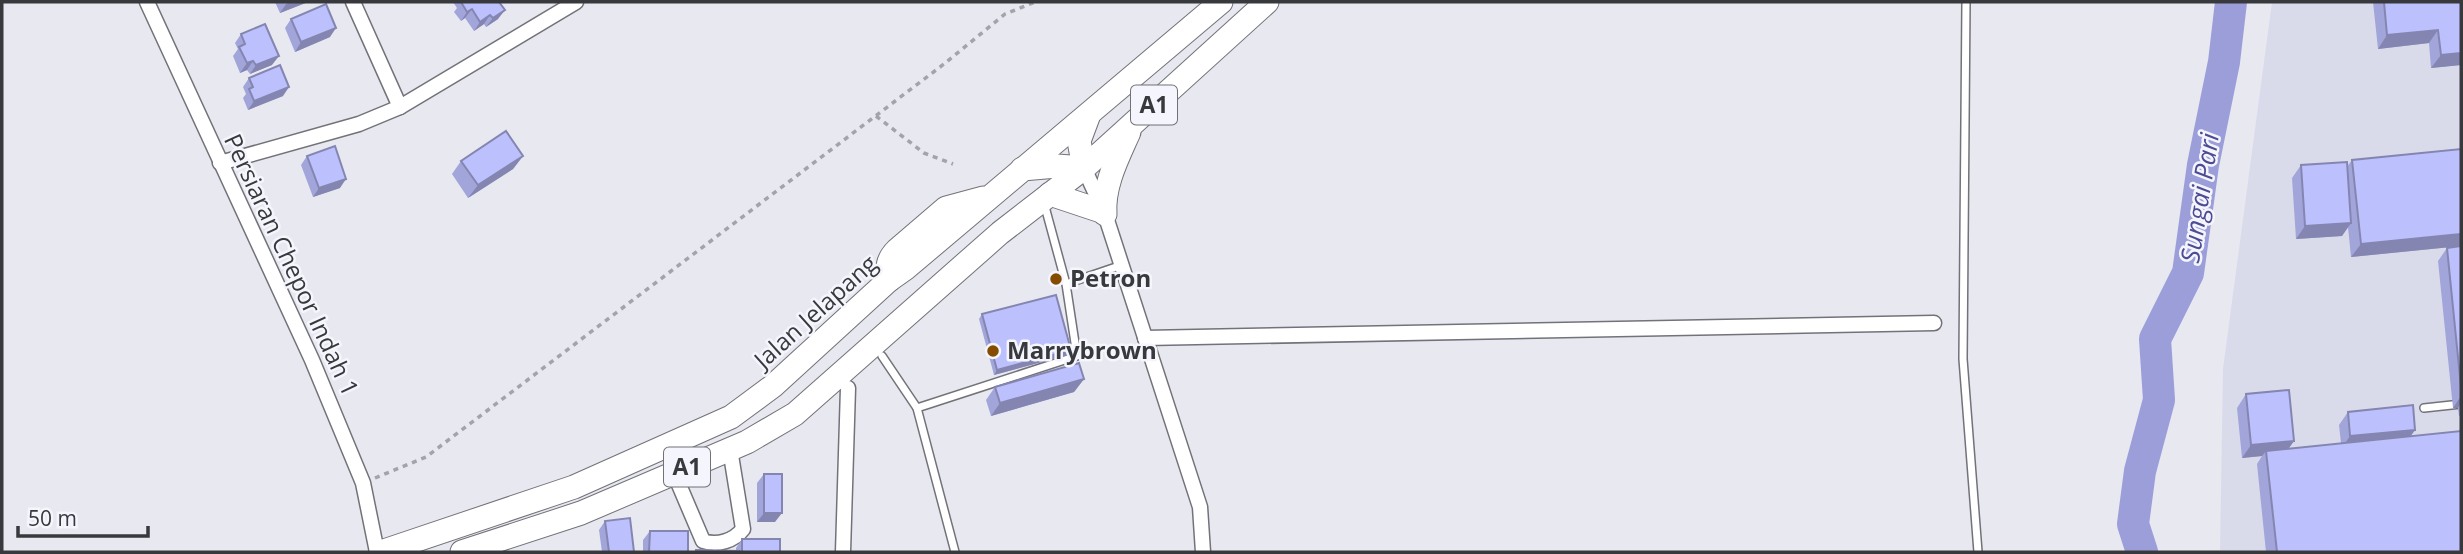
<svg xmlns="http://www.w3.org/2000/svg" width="2463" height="554" viewBox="0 0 2463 554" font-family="'Open Sans',sans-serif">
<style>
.built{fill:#dadbea}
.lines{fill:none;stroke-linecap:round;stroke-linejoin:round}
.river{stroke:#9b9ed9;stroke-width:32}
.lane-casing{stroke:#727279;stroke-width:10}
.street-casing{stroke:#727279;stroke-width:17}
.primary-casing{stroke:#727279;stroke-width:25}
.path{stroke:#a3a4aa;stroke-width:3.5;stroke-dasharray:5 5;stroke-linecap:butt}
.lane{stroke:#fff;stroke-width:7}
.street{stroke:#fff;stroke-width:14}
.primary{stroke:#fff;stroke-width:23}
.wall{fill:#a2a5da}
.shaded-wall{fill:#8486b1}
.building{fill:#bcc0fd;stroke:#8486b1;stroke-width:2}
.poi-dot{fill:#854b01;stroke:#f5f5fd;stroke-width:2.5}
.labels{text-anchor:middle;stroke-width:5;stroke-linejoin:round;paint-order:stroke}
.shield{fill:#f5f5fd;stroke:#717176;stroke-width:2}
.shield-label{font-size:23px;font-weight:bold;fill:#38393c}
.street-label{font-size:24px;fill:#38393c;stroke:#f5f5fd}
.poi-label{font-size:24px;font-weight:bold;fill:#38393c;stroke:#f5f5fd;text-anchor:start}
.water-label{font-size:26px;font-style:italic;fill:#4d4b93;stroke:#f5f5fd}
</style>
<rect width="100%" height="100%" fill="#e7e8f0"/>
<!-- built -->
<polygon class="built" points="2272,2 2461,2 2461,552 2220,552 2223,369"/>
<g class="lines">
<!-- river -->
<polyline class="river" points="2142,552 2133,524 2140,471 2159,400 2155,339 2188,273 2203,165 2224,62 2231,2"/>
<!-- lane casing -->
<g class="lane-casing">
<g id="lane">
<polyline points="1966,2 1963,359 1978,552"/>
<polyline points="1066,284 1122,265"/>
<polyline points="882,356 917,408 955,552"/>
<polyline points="917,408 1077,356 1066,284 1044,203"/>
<polyline points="2424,408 2461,404"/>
</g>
</g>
<!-- street casing -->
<g class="street-casing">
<g id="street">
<polyline points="147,2 312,360 363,483 377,552"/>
<polyline points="353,2 400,107"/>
<polyline points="220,163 359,124 400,107 576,2"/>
<polyline points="1084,168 1105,214 1200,507 1203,552"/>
<polyline points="1145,338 1934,323"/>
<path d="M674 473 703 541C717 546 734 541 743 529L730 449"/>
<polyline points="843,552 848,388"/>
</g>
</g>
<!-- primary casing -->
<g class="primary-casing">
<g id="primary">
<polyline points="1022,169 1057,166 1084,168 1079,141 1088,117"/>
<polyline points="1050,194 1104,212"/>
<path d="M1105 214C1103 185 1118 157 1129 132"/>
<path d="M889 280C887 267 887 260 897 250L946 208 983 198"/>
<polyline points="381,552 574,487 731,417 773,386 889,280 906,268 1221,2"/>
<polyline points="462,552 581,513 747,442 795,414 1000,233 1084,168 1267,2"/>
</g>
</g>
<!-- path -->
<g class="path">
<polyline points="876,116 924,153 953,164"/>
<polyline points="375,478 426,457 944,64 1005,14 1035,2"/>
</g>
<!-- lane -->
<use href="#lane" class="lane"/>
<!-- street -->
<use href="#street" class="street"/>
<!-- primary -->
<use href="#primary" class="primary"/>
</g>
<!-- wall -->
<g class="wall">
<polygon points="275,2 308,2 280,13"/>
<polygon points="453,2 499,2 498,19 486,27 484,24 474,31 465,18 461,21 454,12 457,8"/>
<polygon points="2373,2 2461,2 2461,65 2431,68 2429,43 2378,49"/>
<polygon points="291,19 330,37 295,52 285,28"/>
<polygon points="241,34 272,65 250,74 247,70 240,73 233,56 238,49 235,43"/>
<polygon points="249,78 283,96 248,110 243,98 246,94 243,87"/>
<polygon points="307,156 340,188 313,197 301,165"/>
<polygon points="523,156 513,169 468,198 452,174 461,161"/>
<polygon points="2352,160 2461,246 2351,257 2348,227 2342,236 2296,239 2292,178 2301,165 2347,167"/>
<polygon points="2461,246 2461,416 2459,416 2458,408 2453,408 2438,261 2447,248"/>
<polygon points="982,314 1068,355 994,375 979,319"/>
<polygon points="1084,379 1074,392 991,416 986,400 995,387"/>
<polygon points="2246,394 2289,449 2341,443 2339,425 2348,412 2411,436 2461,552 2266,552 2257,464 2262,456 2242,458 2237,408"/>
<polygon points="764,474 775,522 757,522 757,483"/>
<polygon points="605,521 634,552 602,552 599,530"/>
<polygon points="650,531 688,552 643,552 643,540"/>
<polygon points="742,539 780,552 695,552 696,550 736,551 736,548"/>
</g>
<!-- shaded-wall -->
<g class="shaded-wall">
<polygon points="292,2 308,2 280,13 286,4"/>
<polygon points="472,9 465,18 461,21 467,12"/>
<polygon points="505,10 498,19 486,27 493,18"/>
<polygon points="490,15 484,24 474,31 480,22"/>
<polygon points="336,28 330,37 295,52 301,42"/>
<polygon points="2438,30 2429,43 2378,49 2387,35"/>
<polygon points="2461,53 2461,65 2431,68 2441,55"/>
<polygon points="279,56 272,65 250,74 256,65"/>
<polygon points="253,61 247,70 240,73 247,63"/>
<polygon points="289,87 283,96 248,110 254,101"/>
<polygon points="523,156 513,169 468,198 478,185"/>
<polygon points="346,179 340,188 313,197 319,188"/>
<polygon points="2351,223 2342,236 2296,239 2305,226"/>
<polygon points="2461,234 2461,246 2351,257 2361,244"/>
<polygon points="1071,350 1068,355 994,375 997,370"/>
<polygon points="1084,379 1074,392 991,416 1000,403"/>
<polygon points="2461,396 2461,403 2458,408 2453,408"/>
<polygon points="2415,430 2406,443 2341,449 2350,436"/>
<polygon points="2294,441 2285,454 2266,451 2262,456 2242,458 2251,445"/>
<polygon points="764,513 782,513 775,522 757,522"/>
</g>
<!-- building -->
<g class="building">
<polygon points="461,2 499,2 505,10 493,18 490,15 480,22 472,9 467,12"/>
<polygon points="2384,2 2461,2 2461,53 2441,55 2438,30 2387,35"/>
<polygon points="326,4 336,28 301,42 291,19"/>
<polygon points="265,24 279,56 256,65 253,61 247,63 239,47 245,44 241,34"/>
<polygon points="280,65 289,87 254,101 249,89 253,87 249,78"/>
<polygon points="506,131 523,156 478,185 461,161"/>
<polygon points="335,146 346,179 319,188 307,156"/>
<polygon points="2461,149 2461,234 2361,244 2352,160"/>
<polygon points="2347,162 2351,223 2305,226 2301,165"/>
<polygon points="2461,246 2461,387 2447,248"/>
<polygon points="1056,295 1071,350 997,370 982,314"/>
<polygon points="1079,363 1084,379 1000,403 995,387"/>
<polygon points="2289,390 2294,441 2251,445 2246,394"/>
<polygon points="2413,405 2415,430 2350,436 2348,412"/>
<polygon points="2461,431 2461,552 2277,552 2266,451"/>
<rect x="764" y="474" width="18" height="39"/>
<polygon points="630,518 634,552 609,552 605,521"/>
<polygon points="650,531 688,531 688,552 649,552"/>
<rect x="742" y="539" width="38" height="13"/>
<polygon points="696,550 739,551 739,552 696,552"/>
</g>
<!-- markers -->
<g class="poi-dot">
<circle cx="1056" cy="279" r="7"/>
<circle cx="993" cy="351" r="7"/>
</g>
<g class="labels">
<!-- shield labels -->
<g class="shield">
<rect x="1131" y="85.5" width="46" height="39" rx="5"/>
<rect x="664" y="447.5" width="46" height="39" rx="5"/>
</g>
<g class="shield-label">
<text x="1154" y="113">A1</text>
<text x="687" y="475">A1</text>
</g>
<!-- street labels -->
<g class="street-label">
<text transform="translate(291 265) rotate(65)" y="8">Persiaran Chepor Indah 1</text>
<text transform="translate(816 312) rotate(-42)" y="8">Jalan Jelapang</text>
</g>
<!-- poi labels -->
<g class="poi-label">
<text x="1070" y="287">Petron</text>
<text x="1007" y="359">Marrybrown</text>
</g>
<!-- water labels -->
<g class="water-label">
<text transform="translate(2200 198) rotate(-81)" y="9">Sungai Pari</text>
</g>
</g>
<!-- border -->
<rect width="2463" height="554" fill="none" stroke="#38393c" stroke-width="7"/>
<!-- scale -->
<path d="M18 526v10h130v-10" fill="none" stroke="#38393c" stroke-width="3.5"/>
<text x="28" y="526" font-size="21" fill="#38393c" stroke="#f5f5fd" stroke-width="5" paint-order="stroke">50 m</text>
</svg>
